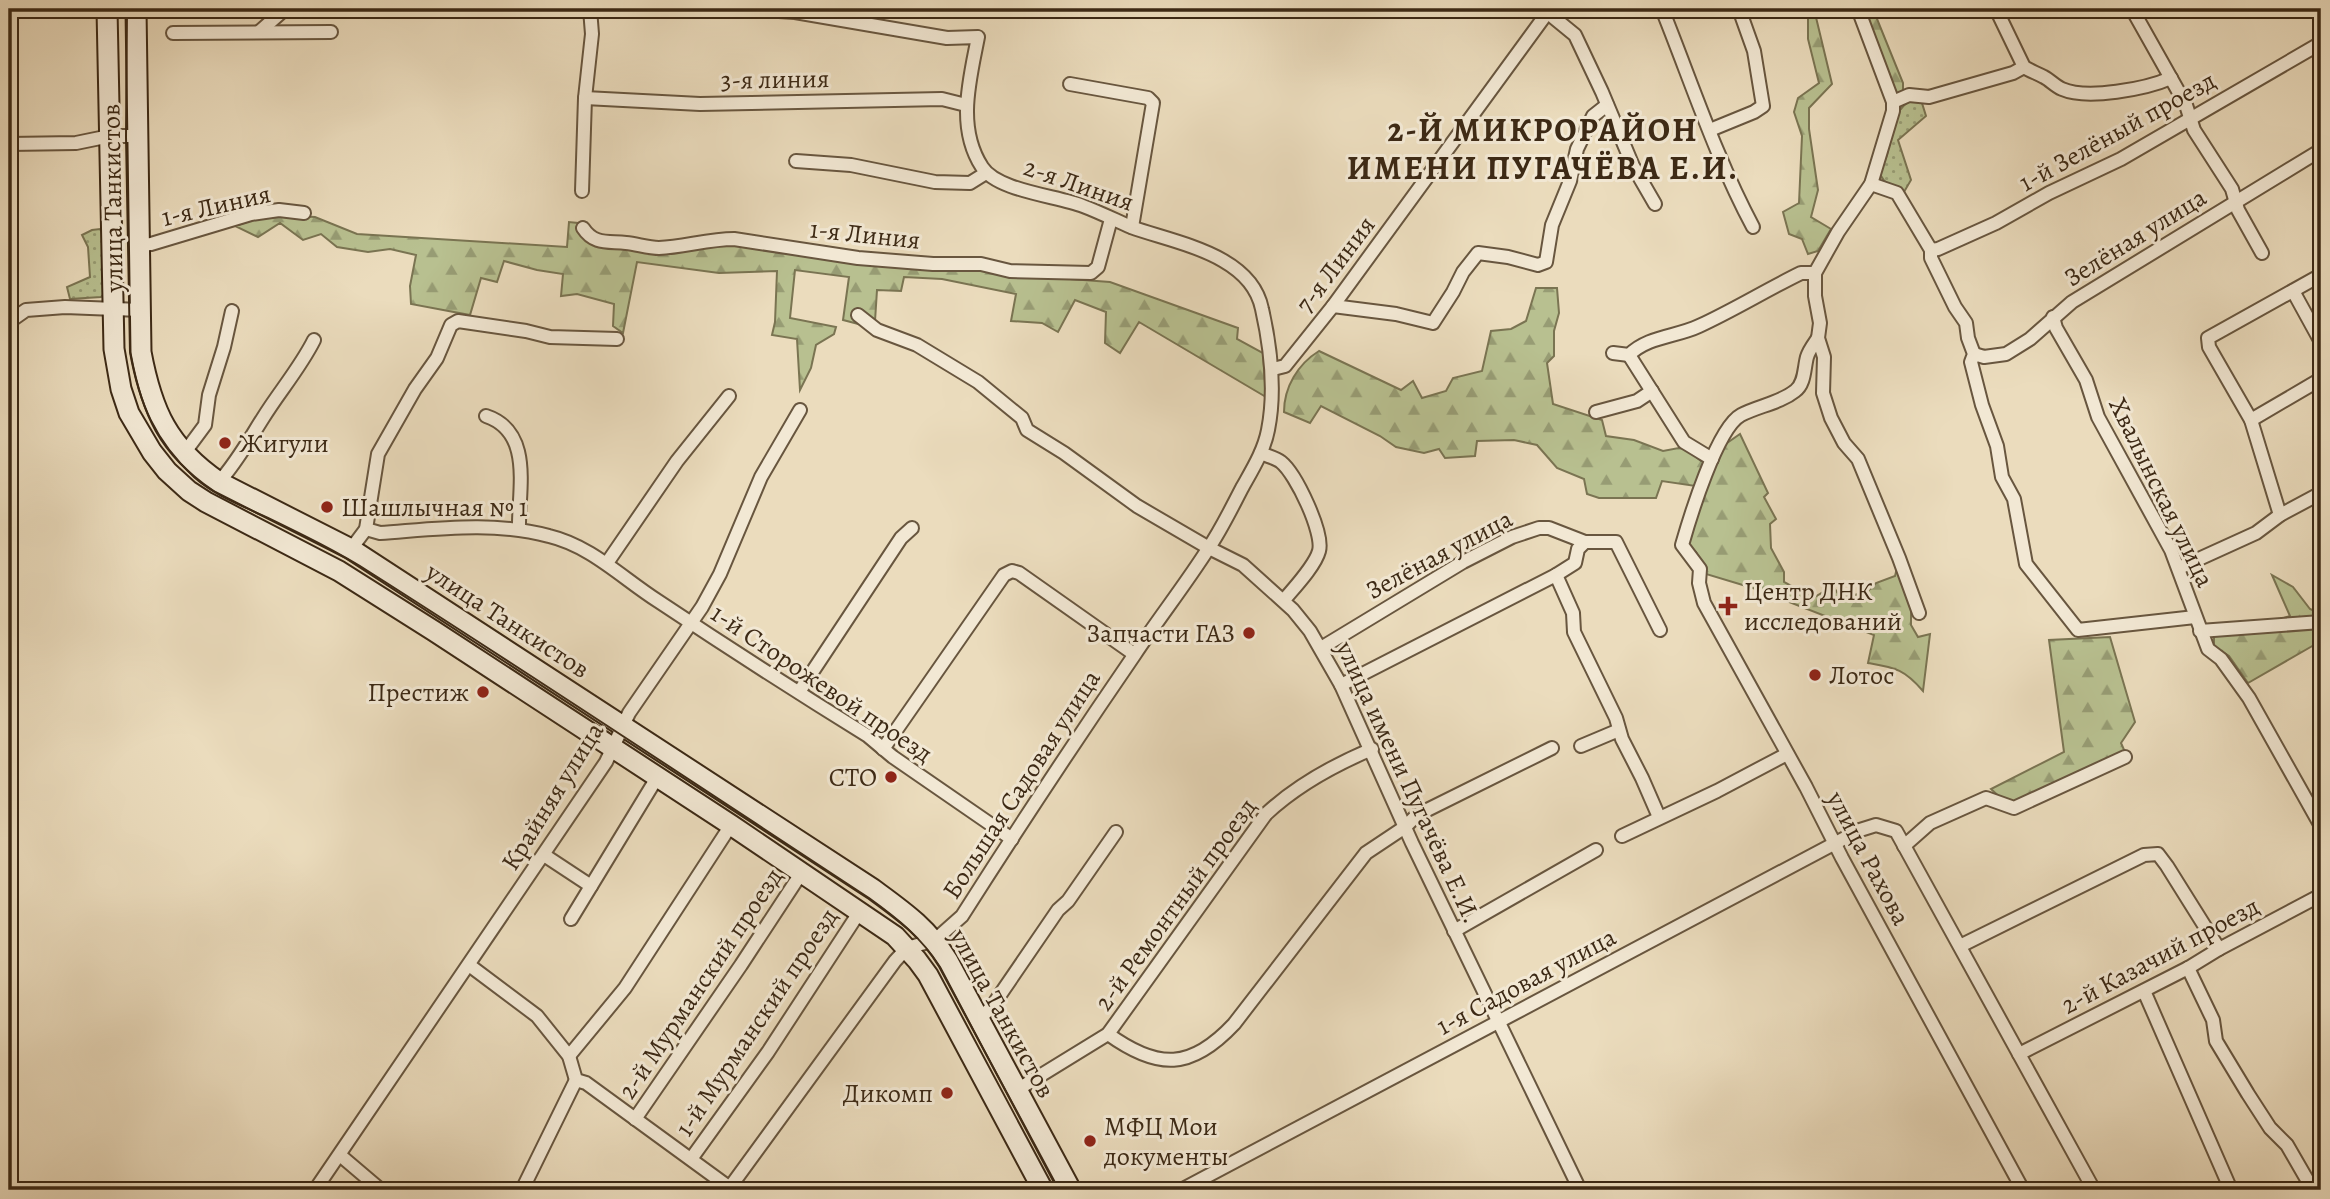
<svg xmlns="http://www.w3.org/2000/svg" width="2330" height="1199" viewBox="0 0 2330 1199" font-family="Alegreya,serif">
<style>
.grass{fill:url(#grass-dots);stroke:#7a7452;stroke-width:2}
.forest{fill:url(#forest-firs);stroke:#7a7452;stroke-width:2}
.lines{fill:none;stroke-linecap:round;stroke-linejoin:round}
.street-casing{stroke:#68563f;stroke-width:16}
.secondary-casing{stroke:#3c2915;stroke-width:23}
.street{stroke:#f2e8d4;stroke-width:12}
.secondary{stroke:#f2e8d4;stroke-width:19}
.tram{stroke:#3c2915;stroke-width:2}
.poi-dot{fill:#8f2418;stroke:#f2e8d4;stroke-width:2.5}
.labels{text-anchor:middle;stroke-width:6;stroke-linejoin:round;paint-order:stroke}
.street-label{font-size:26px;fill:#3c2915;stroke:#f2e8d4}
.poi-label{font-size:26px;fill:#3c2915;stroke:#f2e8d4;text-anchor:start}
.district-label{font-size:33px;font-weight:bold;letter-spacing:2px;fill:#3c2915;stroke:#f2e8d4}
</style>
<defs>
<pattern id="grass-dots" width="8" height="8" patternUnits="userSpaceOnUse" patternTransform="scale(1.75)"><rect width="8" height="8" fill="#b8c090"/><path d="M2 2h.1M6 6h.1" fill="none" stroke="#979c74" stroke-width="1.8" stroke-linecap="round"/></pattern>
<pattern id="forest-firs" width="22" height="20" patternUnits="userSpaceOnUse" patternTransform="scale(1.75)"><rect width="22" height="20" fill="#b8c090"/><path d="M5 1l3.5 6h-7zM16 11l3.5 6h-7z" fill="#979c74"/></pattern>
</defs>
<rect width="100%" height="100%" fill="#ebdcbd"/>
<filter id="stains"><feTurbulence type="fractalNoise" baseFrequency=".00286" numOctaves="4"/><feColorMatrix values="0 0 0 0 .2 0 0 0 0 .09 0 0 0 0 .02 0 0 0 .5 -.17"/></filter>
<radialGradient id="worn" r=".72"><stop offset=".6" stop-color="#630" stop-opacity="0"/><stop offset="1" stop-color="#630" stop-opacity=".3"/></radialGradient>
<!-- grass -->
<g class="grass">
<path d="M1915 99 1921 100 1926 116 1898 140 1911 180 1904 192C1896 188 1885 185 1881 176 1879 169 1885 162 1887 155 1892 134 1891 107 1915 99Z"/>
<polygon points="100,229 104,236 105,293 101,297 70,299 67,287 90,277 88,247 82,235 92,230"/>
</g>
<!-- forest -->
<g class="forest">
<polygon points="1803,9 1814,9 1832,84 1809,108 1809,129 1818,190 1811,217 1831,229 1818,251 1808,254 1802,239 1789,234 1783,212 1799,203 1802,136 1794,112 1798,98 1819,83 1808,39 1808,17"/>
<polygon points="1862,9 1873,9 1903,83 1903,91 1897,94 1891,90"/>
<path d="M280 215 315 217 357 234 567 247 569 222 578 223C580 238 588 241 601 247L733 243 763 250 853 261 982 267 1015 275 1110 282 1238 328 1237 339 1263 353 1266 397 1139 322 1120 353 1105 343 1106 312 1075 300 1058 332 1042 323 1011 321 1016 294 942 279 904 277 901 291 877 290 875 321 870 327 843 320 849 277 795 270 790 318 836 327 834 334 816 345 811 368 800 390 797 339 772 335 775 322 777 271 719 273 637 262 623 333 613 326 614 304 577 294 561 296 563 274 537 270 504 261 497 282 481 278 470 315 411 304 410 286 416 255 390 249 368 252 337 247 321 234 303 240 280 223 258 237 235 226 256 219Z"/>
<path d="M1536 288H1557L1559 313 1554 331V356L1547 363 1553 404 1602 420 1606 436 1634 440 1663 451 1684 447 1701 461 1740 434 1768 493 1764 497 1776 519 1770 524 1771 548 1784 572V582L1813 598 1833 586 1841 598 1867 592 1876 583 1895 576 1896 572 1901 573 1911 599V625L1918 637 1930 634 1923 691C1904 669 1896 668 1868 663L1874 635 1756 589 1706 574 1696 552 1680 542 1696 486 1662 481 1656 498H1599L1587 494 1584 479 1557 468 1537 445 1514 440 1477 441 1475 456 1445 458 1439 449 1424 453 1396 447 1380 436 1321 406 1310 423 1284 412C1284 387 1298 364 1319 351L1401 390 1413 381 1422 398 1446 391 1453 378 1482 371 1491 331 1511 329 1526 321Z"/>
<polygon points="2272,575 2293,587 2310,609 2321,614 2321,641 2248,683 2229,656 2214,646 2214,627 2268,623 2290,616"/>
<polygon points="2110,637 2135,722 2121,743 2125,752 2016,804 2004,801 1991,789 2064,752 2049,640"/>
</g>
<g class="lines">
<!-- street casing -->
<g class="street-casing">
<g id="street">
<polyline points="1540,9 1553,17 1575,35 1602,92 1633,166 1655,204"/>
<path d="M1662 9C1691 81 1716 158 1753 227"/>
<polyline points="1858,9 1893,102 1893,111 1871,184 1838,232 1815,273 1815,296 1820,323 1818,338 1824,357 1823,393 1831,418 1844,443 1858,459 1899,558 1919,613"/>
<path d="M1996 9 2024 67C2030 71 2037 73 2044 77 2050 80 2055 86 2062 89 2087 100 2146 89 2171 78"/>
<polyline points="2132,9 2186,105 2194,130 2232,189 2238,210 2262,253"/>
<polyline points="2317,9 2321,16"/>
<polyline points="259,32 285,9"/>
<polyline points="173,33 331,32"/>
<polyline points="1070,84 1148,98 1153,103 1132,227"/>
<polyline points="585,98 700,104 942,99 966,105"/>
<polyline points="1893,102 1909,95 1929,97 2013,73 2024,67"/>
<polyline points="1710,130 1754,112 1763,106 1754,51 1739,9"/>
<polyline points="9,144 76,143 110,136 137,136"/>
<polyline points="796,161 851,165 935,182 970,183 986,173"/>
<polyline points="1871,184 1897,193 1931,250 1931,258 1955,307 1966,323 1968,338 1974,354 1971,362 1982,405 1997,446 2002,477 2014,499 2026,564 2078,630 2195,617"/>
<polyline points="582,191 585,98 592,34 590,9"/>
<path d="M583 228C594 245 608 241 626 243 637 244 648 248 659 248 684 247 708 239 734 239L858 258 933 264H981L1010 271 1091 273 1098 267 1111 219"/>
<polyline points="139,245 151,244 251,214 279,210 304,213"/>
<polyline points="1931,250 1938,249 1996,223 2049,193 2121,159 2321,43"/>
<polyline points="2293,291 2321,342"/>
<polyline points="1333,306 1396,314 1433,323 1453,292 1463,272 1478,253 1508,257 1538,265 1546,262 1552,225 1570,181 1577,149 1593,116 1607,105"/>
<polyline points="858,315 877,330 917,345 978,382 1022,418 1027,430 1064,453 1137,506 1209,548 1243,565 1293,610 1310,631 1341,685 1412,843 1580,1190"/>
<polyline points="2053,317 2056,328 2086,380 2098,417 2171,550 2208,649 2221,659 2249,698 2321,826"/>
<polyline points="9,322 26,310 65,307 140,310"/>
<path d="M1818 338C1814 344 1809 350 1807 357 1804 368 1805 384 1795 391 1780 403 1758 406 1741 415 1717 428 1690 517 1682 545L1700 569 1699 583 1704 603 1806 787 1842 858 2023 1190"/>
<path d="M1613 353 1629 355C1648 336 1676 337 1699 326 1734 310 1766 290 1801 273H1815"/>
<polyline points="1974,354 1984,357 2006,354 2030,339 2072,302 2321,150"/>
<polyline points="1629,355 1684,442 1712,459"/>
<polyline points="1273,369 1285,366 1333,306 1550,9"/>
<polyline points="1596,412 1637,401 1652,391"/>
<path d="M486 416C534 432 518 491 519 529"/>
<polyline points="2251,420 2321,379"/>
<polyline points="185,452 205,425 209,395 224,347 232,311"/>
<path d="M1261 453C1267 456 1276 458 1281 462 1296 474 1324 533 1319 551 1315 566 1294 588 1284 600"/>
<path d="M219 482C237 462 249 440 263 418 279 392 300 368 314 340"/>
<polyline points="2280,515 2251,420 2209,347 2208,338 2321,275"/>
<path d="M366 529 380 533C437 529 493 521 549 536 591 546 622 578 658 601 727 647 797 692 868 736L893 757 1012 839"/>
<polyline points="351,549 366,529 378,454 415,389 437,358 451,325 458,321 526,331 550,337 617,339"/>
<polyline points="607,563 677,461 729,396"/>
<polyline points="2179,568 2256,533 2280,515 2321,493"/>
<polyline points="1556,575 1573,613 1574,632 1616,718 1622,739 1642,778 1659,817"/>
<polyline points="2200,631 2321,622"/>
<polyline points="1321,648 1463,562 1512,537 1539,528 1549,528 1585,542"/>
<polyline points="1341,685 1556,575 1575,563 1578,549 1585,542 1616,542 1660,630"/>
<polyline points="799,692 901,538 912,528"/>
<polyline points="1581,746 1619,730"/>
<polyline points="883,749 1004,575 1012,571 1019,573 1134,654"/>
<polyline points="1622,836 1717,791 1787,754"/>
<polyline points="1904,846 1930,823 1986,798 2014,808 2125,757"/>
<polyline points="544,855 591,886"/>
<polyline points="571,919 658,776"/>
<polyline points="1454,931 1596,850"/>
<polyline points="1960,946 2144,855 2158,854 2167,866 2219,949"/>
<polyline points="469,965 537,1016 569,1056 576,1080 586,1083 730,1188"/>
<polyline points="2188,968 2213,1020 2216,1041 2248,1094 2270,1128 2287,1145 2313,1190"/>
<polyline points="2144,991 2231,1190"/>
<polyline points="980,1018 991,1008 1058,910 1068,901 1116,832"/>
<path d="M1108 1034C1158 1070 1191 1070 1234 1024L1366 853 1405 827 1417 815 1552 748"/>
<polyline points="2019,1054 2188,968 2219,949 2321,895"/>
<polyline points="569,1056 625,988 731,825"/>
<path d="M1017 1090 1108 1034 1266 814C1296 786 1334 765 1372 749"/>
<polyline points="635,1119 741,965 802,872"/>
<polyline points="341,1156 381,1190"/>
<polyline points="691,1159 768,1052 860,911"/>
<polyline points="315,1190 606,762 629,713 702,607 720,574 761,477 800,410"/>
<polyline points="522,1190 576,1080"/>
<path d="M728 1190 895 961 907 948 935 940 962 916C1018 828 1076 740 1135 654 1159 618 1185 585 1208 549 1221 530 1231 509 1242 488 1252 470 1264 451 1268 430 1276 390 1271 349 1262 309 1251 254 1175 243 1131 227 1115 220 1099 212 1083 206 1058 196 997 191 982 167 956 127 970 79 978 37L947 38 795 12 745 9"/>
<polyline points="1181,1190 1860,830 1876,825 1896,831 2094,1190"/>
</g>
</g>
<!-- secondary casing -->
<g class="secondary-casing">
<g id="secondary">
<polyline points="107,9 114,349 121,389 129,413 152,452 167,471 189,491 206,502 339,571 434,631 731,825 895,936 917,960 928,975 1043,1190"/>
<path d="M136 9 141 352C152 411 168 447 219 482L351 549 873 889C903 911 928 928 948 961L1071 1190"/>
</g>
</g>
<!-- street -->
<use href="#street" class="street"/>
<!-- secondary -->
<use href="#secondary" class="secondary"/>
<!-- tram -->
<path class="tram" d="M127 9 126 137 130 352C139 403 155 441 194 477 215 496 243 506 268 518 303 535 338 552 371 573 538 679 703 789 869 898 898 919 921 937 940 967L1058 1190"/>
</g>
<!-- markers -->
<g class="poi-dot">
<circle cx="225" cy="443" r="7"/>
<circle cx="327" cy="507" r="7"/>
<path d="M1724.5 595.5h7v7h7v7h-7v7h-7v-7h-7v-7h7z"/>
<circle cx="1249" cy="633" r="7"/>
<circle cx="1815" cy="675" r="7"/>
<circle cx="483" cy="692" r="7"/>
<circle cx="891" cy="777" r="7"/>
<circle cx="947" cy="1093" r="7"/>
<circle cx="1090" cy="1141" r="7"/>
</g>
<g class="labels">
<!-- street labels -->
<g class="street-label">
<text transform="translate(775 79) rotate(-1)" y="9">3-я линия</text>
<text transform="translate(2117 131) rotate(-29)" y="9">1-й Зелёный проезд</text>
<text transform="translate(1079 184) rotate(19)" y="9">2-я Линия</text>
<text transform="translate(112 198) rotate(-91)" y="9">улица Танкистов</text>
<text transform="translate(216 205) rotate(-13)" y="9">1-я Линия</text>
<text transform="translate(865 234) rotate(6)" y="9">1-я Линия</text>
<text transform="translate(2135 237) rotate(-32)" y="9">Зелёная улица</text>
<text transform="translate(1335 264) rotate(-53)" y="9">7-я Линия</text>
<text transform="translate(2162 492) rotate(64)" y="9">Хвалынская улица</text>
<text transform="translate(1439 554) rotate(-28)" y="9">Зелёная улица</text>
<text transform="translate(508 620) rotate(33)" y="9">улица Танкистов</text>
<text transform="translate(822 683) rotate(34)" y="9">1-й Сторожевой проезд</text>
<text transform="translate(1409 782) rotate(65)" y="9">улица имени Пугачёва Е.И.</text>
<text transform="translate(1021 784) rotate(-57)" y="9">Большая Садовая улица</text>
<text transform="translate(552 796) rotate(-58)" y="9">Крайняя улица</text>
<text transform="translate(1869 858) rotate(62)" y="9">улица Рахова</text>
<text transform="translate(1175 904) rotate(-54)" y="9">2-й Ремонтный проезд</text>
<text transform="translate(2160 955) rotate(-28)" y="9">2-й Казачий проезд</text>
<text transform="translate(1526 981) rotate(-28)" y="9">1-я Садовая улица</text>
<text transform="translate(700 983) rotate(-56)" y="9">2-й Мурманский проезд</text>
<text transform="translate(1003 1013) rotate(61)" y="9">улица Танкистов</text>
<text transform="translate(756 1022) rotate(-56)" y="9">1-й Мурманский проезд</text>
</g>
<!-- poi labels -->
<g class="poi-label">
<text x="239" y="452">Жигули</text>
<text x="341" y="516">Шашлычная № 1</text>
<text x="1744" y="600">Центр ДНК<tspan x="1744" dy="30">исследований</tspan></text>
<text x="1235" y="642" text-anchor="end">Запчасти ГАЗ</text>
<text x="1829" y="684">Лотос</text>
<text x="469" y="701" text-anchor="end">Престиж</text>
<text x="877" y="786" text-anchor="end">СТО</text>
<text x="933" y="1102" text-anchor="end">Дикомп</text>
<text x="1104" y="1135">МФЦ Мои<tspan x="1104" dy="30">документы</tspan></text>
</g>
<!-- district labels -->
<g class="district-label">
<text x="1543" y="141">2-Й МИКРОРАЙОН<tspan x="1543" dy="38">ИМЕНИ ПУГАЧЁВА Е.И.</tspan></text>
</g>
</g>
<!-- margin -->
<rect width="2330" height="1199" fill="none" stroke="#ebdcbd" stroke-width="35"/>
<rect x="10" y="10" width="2309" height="1178" fill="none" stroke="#3c2915" stroke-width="3.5"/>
<rect x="18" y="18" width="2295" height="1164" fill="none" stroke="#3c2915" stroke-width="2"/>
<rect width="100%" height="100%" filter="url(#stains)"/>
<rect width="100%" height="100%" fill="url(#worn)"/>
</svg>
